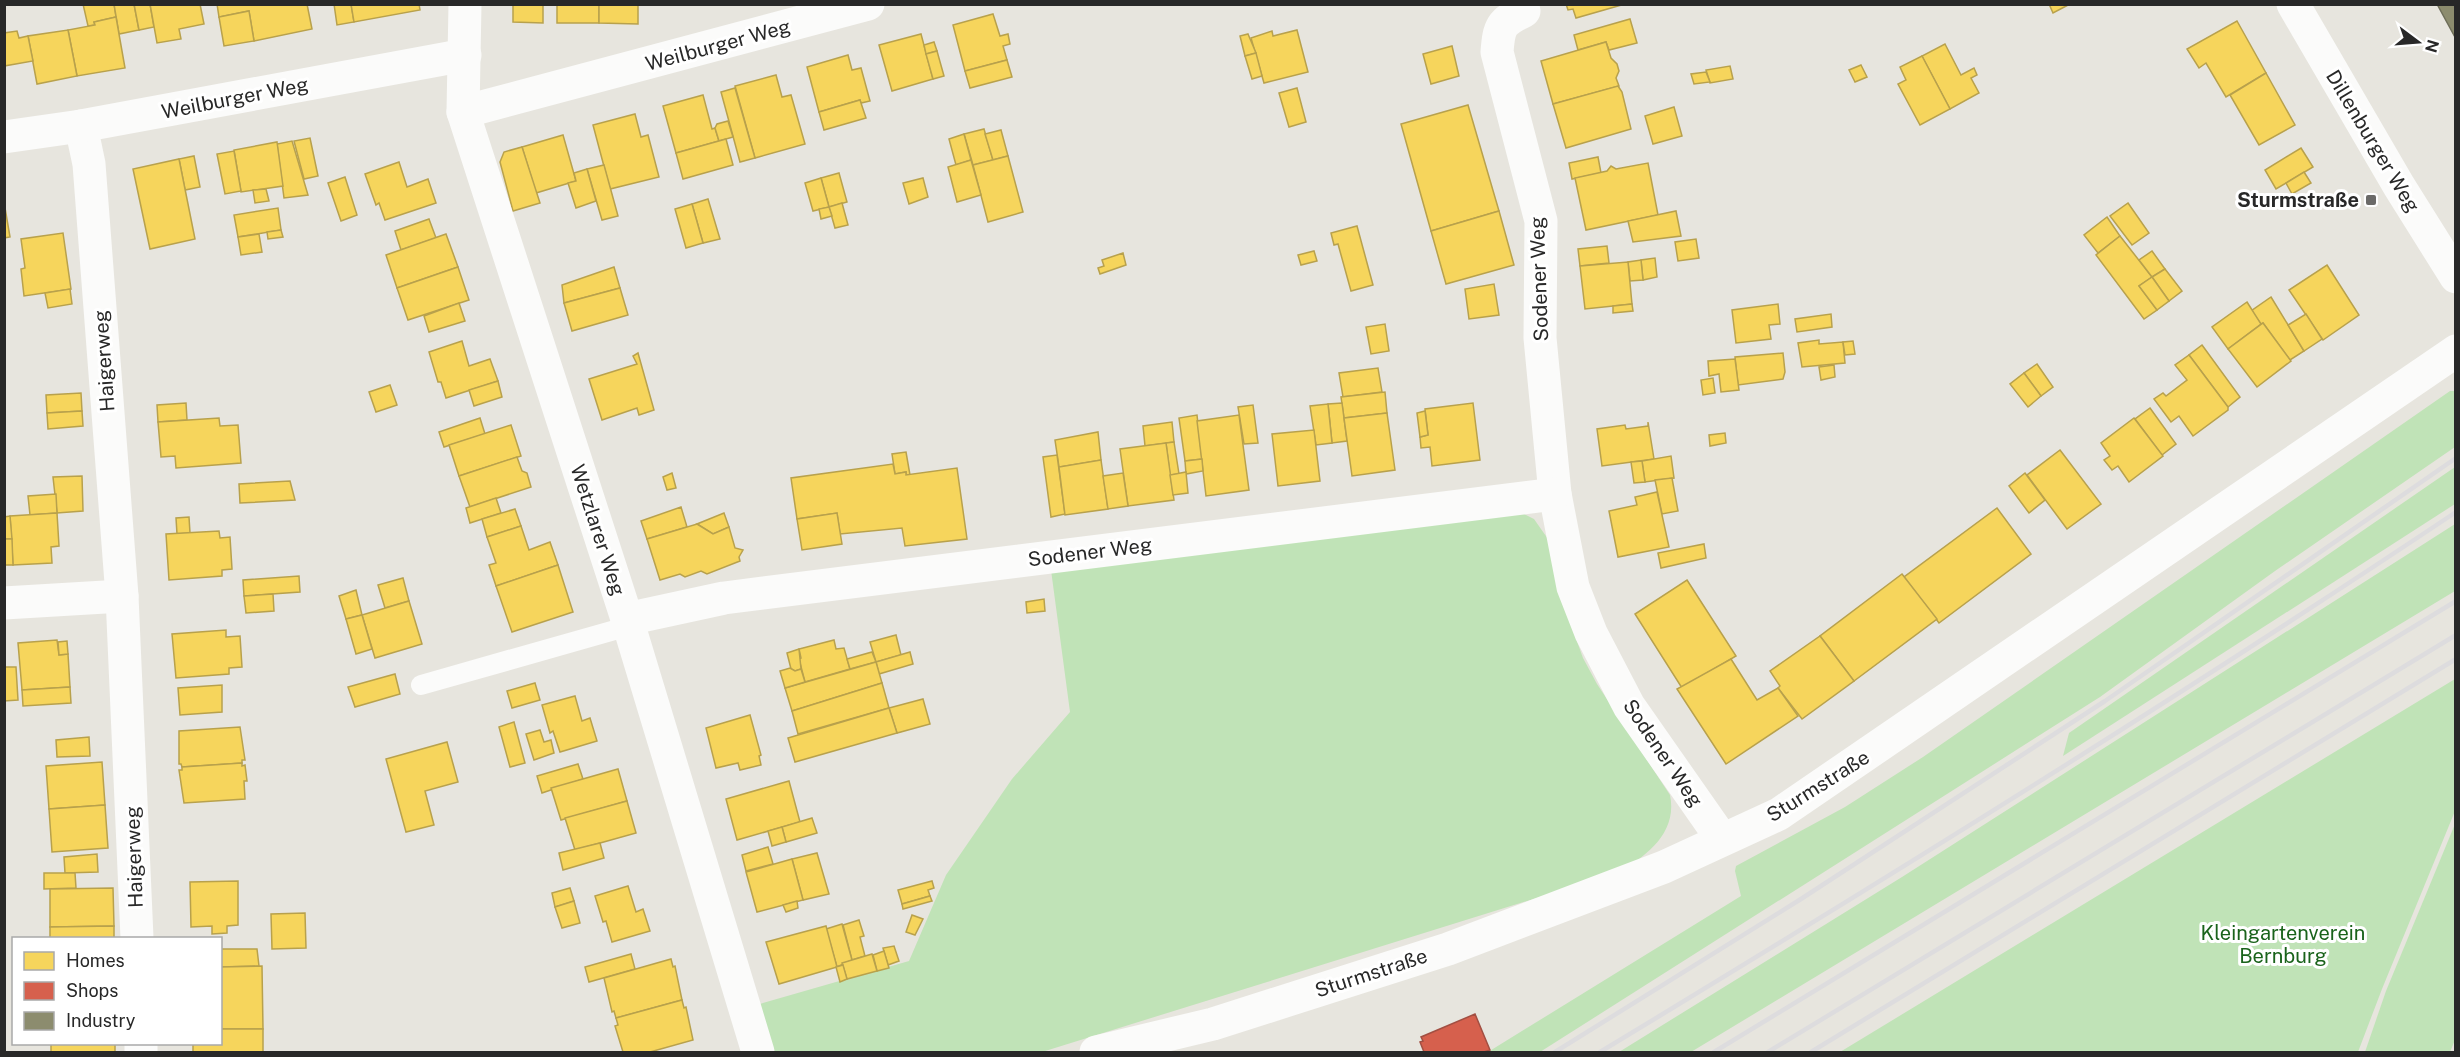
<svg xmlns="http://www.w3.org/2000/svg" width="2460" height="1057" viewBox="0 0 2460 1057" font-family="'Public Sans',sans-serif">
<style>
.green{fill:#c0e3b7}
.homes{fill:#f6d55c;stroke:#b8a14c;stroke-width:1.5}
.shops{fill:#d6604d;stroke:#a24f42;stroke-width:1.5}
.industry{fill:#8c8c6e;stroke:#6e6e59;stroke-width:1.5}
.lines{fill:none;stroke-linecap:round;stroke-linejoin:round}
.lane{stroke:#fbfbfa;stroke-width:20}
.street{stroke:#fbfbfa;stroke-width:33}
.rail{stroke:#dddcde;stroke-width:4.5}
.poi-dot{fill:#6b6a68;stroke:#fff;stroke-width:2}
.labels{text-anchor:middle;stroke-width:6;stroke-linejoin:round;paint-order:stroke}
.street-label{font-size:20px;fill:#282828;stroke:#fff}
.poi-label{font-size:20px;font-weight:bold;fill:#282828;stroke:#fff;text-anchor:end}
.park-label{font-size:20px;fill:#1a631b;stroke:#fff}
</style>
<rect width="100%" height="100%" fill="#e7e5de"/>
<!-- green -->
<g class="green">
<polygon points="2450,391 2455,391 2455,447 2275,571 2100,697 1540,1052 1488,1052 1741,896 1735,871 1736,866 1845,807 1923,757"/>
<polygon points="2455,467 2455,504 2063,756 2069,733"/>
<path d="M1522 513 1534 519 1548 539 1560 594 1583 658 1597 684 1670 795C1678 833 1646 857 1617 873L1042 1052H770L756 1005 909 961 946 875 1012 779 1070 712 1051 570Z"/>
<polygon points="2455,524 2455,591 1691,1052 1619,1052 1902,877"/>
<polygon points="2455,679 2455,811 2382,989 2358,1052 1840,1052"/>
<polygon points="2455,824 2455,1040 2450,1052 2365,1052 2386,991"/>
</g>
<!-- homes -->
<g class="homes">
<polygon points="83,4 114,4 116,17 94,22 95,25 88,26"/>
<polygon points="114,4 134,4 139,30 119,34"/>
<polygon points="134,4 150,4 154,27 139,30"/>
<polygon points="150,4 200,4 204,24 179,29 181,39 157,43"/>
<polygon points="217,4 307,4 312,29 254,41 249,11 219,17"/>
<polygon points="334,4 351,4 354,22 337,25"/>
<polygon points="351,4 419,4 420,10 354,22"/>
<polygon points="513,4 543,4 543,23 513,22"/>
<rect x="557" y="4" width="42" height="19"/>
<polygon points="599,4 638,4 638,24 599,23"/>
<polygon points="1566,4 1625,4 1576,18 1573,9 1568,10"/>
<polygon points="2049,4 2070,4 2053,13"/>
<polygon points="249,11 254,41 224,46 219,17"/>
<polygon points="993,14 1000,36 1008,34 1010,44 1003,46 1007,60 965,71 953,25"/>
<polygon points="116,17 125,68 77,76 68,30 95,25 94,22"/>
<polygon points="1630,19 1637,43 1609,50 1606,42 1578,50 1574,35"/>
<polygon points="2237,21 2266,73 2226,97 2206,63 2199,68 2187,49"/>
<polygon points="68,30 77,76 37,84 28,36"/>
<polygon points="1297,30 1308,72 1264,83 1251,38 1272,31 1273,36"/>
<polygon points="17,31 19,38 28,36 33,61 4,66 4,33"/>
<polygon points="921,34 933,79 892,91 879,45"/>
<polygon points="1248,34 1256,53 1245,56 1240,36"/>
<polygon points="934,42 937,51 926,54 924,45"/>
<polygon points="1606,42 1611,58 1617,64 1619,71 1616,78 1619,86 1553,104 1541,61"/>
<polygon points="1945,44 1961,75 1974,68 1977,75 1971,78 1979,93 1950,109 1922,56"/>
<polygon points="1452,46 1459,76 1431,84 1423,54"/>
<polygon points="937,51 944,76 933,79 926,54"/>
<polygon points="1256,53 1262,76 1252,79 1245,56"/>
<polygon points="848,55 852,70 861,68 870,101 861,103 860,100 819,112 807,67"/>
<polygon points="1922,56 1950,109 1920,125 1898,84 1906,80 1900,67"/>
<polygon points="1007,60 1012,77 970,88 965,71"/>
<polygon points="1861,65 1867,77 1855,82 1849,70"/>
<polygon points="1730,66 1733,79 1710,83 1706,70"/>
<polygon points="1706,72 1710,82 1694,84 1691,74"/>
<polygon points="2266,73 2295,125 2259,145 2230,95"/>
<polygon points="776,75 782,97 791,95 805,144 755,158 735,86"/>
<polygon points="1618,86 1622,92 1631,129 1566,148 1553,104"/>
<polygon points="735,88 755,158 740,162 721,92"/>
<polygon points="1297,88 1306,122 1289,127 1279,93"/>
<polygon points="703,95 712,129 715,128 719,141 676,153 663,106"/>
<polygon points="860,100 866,118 824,130 819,112"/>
<polygon points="1468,105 1499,211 1431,231 1401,124"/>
<polygon points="1674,107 1682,136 1653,144 1645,116"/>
<polygon points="635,114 641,137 648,135 659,177 610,189 593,125"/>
<polygon points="728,121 733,137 719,141 715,128 717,124"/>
<polygon points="984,129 993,160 973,165 964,134"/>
<polygon points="1001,130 1008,156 993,160 985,134"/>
<polygon points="964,134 971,160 956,165 949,139"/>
<polygon points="563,135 576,181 536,193 522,147"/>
<polygon points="310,138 318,176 304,179 294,141"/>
<polygon points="726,139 733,165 683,179 676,153"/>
<polygon points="292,141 308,195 284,198 277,144"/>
<polygon points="277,142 283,186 241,192 234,150"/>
<polygon points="522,147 540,203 513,211 500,162 504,152"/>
<polygon points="2301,148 2313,167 2276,189 2265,170"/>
<polygon points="234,151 241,191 225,194 217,154"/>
<polygon points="194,156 200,187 185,190 179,159"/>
<polygon points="1008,156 1023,212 988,222 973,165"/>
<polygon points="1598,157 1601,173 1572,179 1569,163"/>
<polygon points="179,159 195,239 150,249 133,169"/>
<polygon points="971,160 981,195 957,202 948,167"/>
<polygon points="399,162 407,187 428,179 436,203 385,220 379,203 376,205 365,174"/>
<polygon points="1648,163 1658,215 1586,230 1575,178 1607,171 1611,166 1616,169"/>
<polygon points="604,165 618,216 602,220 587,169"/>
<polygon points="587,169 596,201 576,208 568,183 576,181 574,173"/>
<polygon points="2304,172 2311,183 2292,194 2286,183"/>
<polygon points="839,173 847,202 829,207 821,178"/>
<polygon points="345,177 357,215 341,221 328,183"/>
<polygon points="821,178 829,207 813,211 805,183"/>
<polygon points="923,178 928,197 909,204 903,183"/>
<polygon points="266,189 269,201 255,203 253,190"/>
<polygon points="708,199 720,239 703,243 692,204"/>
<polygon points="4,202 10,237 4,238"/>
<polygon points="842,203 848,225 835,228 829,207"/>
<polygon points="2128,203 2149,233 2132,245 2110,216"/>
<polygon points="692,204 703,243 686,248 675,209"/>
<polygon points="829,207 832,216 821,219 819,209"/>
<polygon points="278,208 281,230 238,237 234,215"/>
<polygon points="1499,211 1514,265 1446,284 1431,231"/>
<polygon points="1676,211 1681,236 1633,242 1628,221"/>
<polygon points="2107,217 2120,236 2098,253 2084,235"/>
<polygon points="429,219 436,238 401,250 395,231"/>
<polygon points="1357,226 1373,285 1351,291 1338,244 1334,245 1331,233"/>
<polygon points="281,230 283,237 268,239 267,232"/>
<polygon points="63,233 71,289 24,296 21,269 25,268 21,239"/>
<polygon points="259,234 262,252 241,255 238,237"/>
<polygon points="446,234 458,267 397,288 386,255"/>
<polygon points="2120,236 2152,277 2139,286 2157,310 2144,319 2096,255"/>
<polygon points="1696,239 1699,258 1678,261 1675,242"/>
<polygon points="1607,246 1609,263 1580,266 1578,249"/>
<polygon points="1314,251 1317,261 1301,265 1298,255"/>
<polygon points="2152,251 2165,269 2152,277 2139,260"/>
<polygon points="1123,253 1126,265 1100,274 1098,268 1104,266 1102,260"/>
<polygon points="1655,258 1657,277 1643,280 1641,260"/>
<polygon points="1641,260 1643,280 1630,281 1628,262"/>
<polygon points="1628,262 1632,304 1585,309 1580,266"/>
<polygon points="2327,265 2359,315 2323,340 2289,290"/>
<polygon points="458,267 469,300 408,320 397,288"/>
<polygon points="614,267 620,288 564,303 562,285"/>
<polygon points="2165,269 2182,291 2169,301 2152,277"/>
<polygon points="2152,277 2169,301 2157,310 2139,286"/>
<polygon points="1494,284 1499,315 1469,319 1465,289"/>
<polygon points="620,288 628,315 572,331 564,303"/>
<polygon points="70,289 72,304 48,308 45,293"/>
<polygon points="2271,297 2304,351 2290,360 2263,323 2261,324 2251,311"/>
<polygon points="2247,302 2261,324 2228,349 2212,327"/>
<polygon points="459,303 465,321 429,332 424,316"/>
<polygon points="1632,304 1633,311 1613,313 1613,306"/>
<polygon points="1778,304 1780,324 1769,325 1771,339 1736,343 1732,310"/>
<polygon points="1831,314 1832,327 1797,332 1795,319"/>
<polygon points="2306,314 2322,339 2304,351 2288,325"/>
<polygon points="2263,323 2291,361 2257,387 2228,349"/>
<polygon points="1385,324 1389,351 1371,354 1366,327"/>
<polygon points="1819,340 1819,344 1843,342 1845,363 1802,367 1798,343"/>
<polygon points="462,341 469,366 490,359 498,381 446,398 441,382 438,382 429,352"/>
<polygon points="1853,341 1855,354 1845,355 1843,342"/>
<polygon points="2202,345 2240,397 2228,407 2189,355"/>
<polygon points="638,353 654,410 639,415 637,408 602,420 589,379 637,364 633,356"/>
<polygon points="1783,353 1785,372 1783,379 1738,385 1735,357"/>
<polygon points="2189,355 2228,407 2228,410 2193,436 2179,416 2171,422 2154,399 2163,393 2166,396 2187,380 2175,365"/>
<polygon points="1735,359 1739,390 1721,392 1719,374 1709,376 1708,361"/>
<polygon points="2037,364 2053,387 2041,396 2024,373"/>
<polygon points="1834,365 1835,377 1821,380 1819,367"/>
<polygon points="1378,368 1382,392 1343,397 1339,373"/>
<polygon points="2024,373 2041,396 2028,407 2010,384"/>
<polygon points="1713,378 1715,393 1703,395 1701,380"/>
<polygon points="498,381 502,397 474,406 469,390"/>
<polygon points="390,385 397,405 376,412 369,392"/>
<polygon points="1385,392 1387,413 1344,418 1341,397"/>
<polygon points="81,393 82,411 47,413 46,395"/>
<polygon points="186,403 187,420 158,422 157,405"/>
<polygon points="1342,403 1347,441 1332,443 1328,404"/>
<polygon points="1473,403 1480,460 1432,466 1430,447 1421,448 1420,437 1428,435 1425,409"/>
<polygon points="1328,404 1332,443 1316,445 1310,406"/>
<polygon points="1253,405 1258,443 1244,444 1238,407"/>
<polygon points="2150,408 2176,444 2162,455 2135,419"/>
<polygon points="82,411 83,426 48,429 47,413"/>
<polygon points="1425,411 1428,435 1420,437 1417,413"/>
<polygon points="1387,413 1395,470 1352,476 1344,418"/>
<polygon points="1197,415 1202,459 1185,461 1179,418"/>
<polygon points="1239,415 1249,490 1206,496 1197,421"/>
<polygon points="219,418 220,426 238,425 241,463 176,468 175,456 161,457 158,422"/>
<polygon points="480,418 485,434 444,447 439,432"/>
<polygon points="2134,418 2163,456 2129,482 2118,466 2112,470 2104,460 2110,456 2101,443"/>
<polygon points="1172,422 1174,442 1145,446 1143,426"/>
<polygon points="1648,422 1654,459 1602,466 1597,429 1625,425 1626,429 1648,426"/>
<polygon points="511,425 521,456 459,476 449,445"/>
<polygon points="1314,430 1320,481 1278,486 1272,434"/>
<polygon points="1098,432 1101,460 1059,467 1055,440"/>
<polygon points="1725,433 1726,443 1710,446 1709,435"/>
<polygon points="1174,442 1179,474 1170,475 1166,443"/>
<polygon points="1166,443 1174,500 1128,506 1120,449"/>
<polygon points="2060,450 2101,504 2067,529 2027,475"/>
<polygon points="906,452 910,475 906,475 906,472 895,474 892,454"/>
<polygon points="1057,455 1065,514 1051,517 1043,457"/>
<polygon points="1671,456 1674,478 1645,482 1642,461"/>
<polygon points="517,457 522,471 527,473 531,487 470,507 459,476"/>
<polygon points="1202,459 1203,471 1186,474 1185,461"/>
<polygon points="1101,460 1108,509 1065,515 1059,467"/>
<polygon points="1642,461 1645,482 1634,483 1631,462"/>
<polygon points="893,464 895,474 906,472 906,475 957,468 967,539 905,546 902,528 840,534 837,513 797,519 791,478"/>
<polygon points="1186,472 1188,493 1173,495 1170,475"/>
<polygon points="672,473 676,488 667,490 663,477"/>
<polygon points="1123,473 1128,506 1108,509 1103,476"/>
<polygon points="2025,473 2045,500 2029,513 2009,486"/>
<polygon points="82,476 83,511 57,513 53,477"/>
<polygon points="1672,478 1678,511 1662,514 1655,480"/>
<polygon points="290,481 295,500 240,503 239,484"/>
<polygon points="1657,492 1669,547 1618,557 1609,511 1637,505 1635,497"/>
<polygon points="56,494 57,513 30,515 28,496"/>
<polygon points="496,498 501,513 470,523 466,508"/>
<polygon points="681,507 687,527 647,539 641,521"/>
<polygon points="1997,508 2031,554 1939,623 1904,577"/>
<polygon points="515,509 521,526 487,537 482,519"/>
<polygon points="57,513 59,546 51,547 52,563 13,565 10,516"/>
<polygon points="724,513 729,527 713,534 697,524"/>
<polygon points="837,513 842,544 802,550 797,519"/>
<polygon points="10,516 12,539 4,539 4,517"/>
<polygon points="189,517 190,533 177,534 176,518"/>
<polygon points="697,524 713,534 729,527 735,548 743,550 739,557 740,561 707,574 701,571 685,577 680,574 660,580 647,539"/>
<polygon points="521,526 529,550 550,542 558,565 496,586 489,565 496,563 487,537"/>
<polygon points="219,531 220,538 230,537 232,569 222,570 222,576 169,580 166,534"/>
<polygon points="4,539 12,539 13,565 4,565"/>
<polygon points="1704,544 1706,558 1661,568 1658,553"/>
<polygon points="558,565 573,612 512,632 496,586"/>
<polygon points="1902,574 1937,619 1854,681 1820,636"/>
<polygon points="299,576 300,592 244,596 243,580"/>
<polygon points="403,578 409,601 385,608 378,585"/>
<polygon points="1687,580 1736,656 1682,688 1635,614"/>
<polygon points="356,590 362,615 346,619 339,596"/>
<polygon points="273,594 274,611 246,613 244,596"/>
<polygon points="1044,599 1045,611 1027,613 1026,602"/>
<polygon points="409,601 422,644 375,658 362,615"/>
<polygon points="362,615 372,649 356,654 346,619"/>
<polygon points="226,630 226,637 240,636 242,667 229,668 229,674 176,678 172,634"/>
<polygon points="896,635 901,655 876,662 870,642"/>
<polygon points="1820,636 1854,681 1802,719 1778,688 1780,686 1770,671"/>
<polygon points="57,640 59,655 68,654 70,687 22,690 18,643"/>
<polygon points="834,640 836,649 844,648 850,669 805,682 799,659 801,658 799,649"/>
<polygon points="67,641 68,654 59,655 58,642"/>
<polygon points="799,649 801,669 795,671 791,669 787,653"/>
<polygon points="872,652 876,662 850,669 847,659"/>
<polygon points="910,652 913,664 879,674 876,662"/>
<polygon points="1731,659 1757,700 1778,688 1798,716 1726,764 1677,689"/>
<polygon points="876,662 882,683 792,711 785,688"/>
<polygon points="4,667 16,667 18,700 4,701"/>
<polygon points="790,668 795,671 801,669 805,682 785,688 780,671"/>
<polygon points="395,674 400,694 355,707 348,687"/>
<polygon points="535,683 540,700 512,708 507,691"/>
<polygon points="882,683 889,708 798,734 792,711"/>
<polygon points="222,685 222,712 180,715 178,688"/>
<polygon points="70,687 71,703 23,706 22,690"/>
<polygon points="575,696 582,721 590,718 597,741 560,752 553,731 550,733 542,705"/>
<polygon points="923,699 930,724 897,733 889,708"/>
<polygon points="889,708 897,733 795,762 788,738"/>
<polygon points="750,715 761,755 759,756 761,765 740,770 738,763 716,768 706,728"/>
<polygon points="514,722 525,763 510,767 499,727"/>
<polygon points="240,727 245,760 242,760 242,763 182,767 181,764 179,764 179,731"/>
<polygon points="540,730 544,742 551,740 554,753 534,760 526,734"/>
<polygon points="89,737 90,756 57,757 56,740"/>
<polygon points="447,742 458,782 425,791 434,825 406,832 386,759"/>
<polygon points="102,762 105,805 49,809 46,766"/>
<polygon points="242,763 242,766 245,765 247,781 244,781 245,799 184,803 179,770 182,770 182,767"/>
<polygon points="578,764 583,779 542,793 537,776"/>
<polygon points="618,769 627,801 561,820 551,788"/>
<polygon points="789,781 800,822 737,840 726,799"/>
<polygon points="627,801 636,833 575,850 565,818"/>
<polygon points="105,805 108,848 52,852 49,809"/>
<polygon points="812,818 817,833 786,842 782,827"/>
<polygon points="782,827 786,842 772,846 768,831"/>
<polygon points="600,843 604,858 563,870 559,853"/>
<polygon points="768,847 773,864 746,871 742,855"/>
<polygon points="817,853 829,894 803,900 792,859"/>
<polygon points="97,854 98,872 65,873 64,857"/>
<polygon points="792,859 803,900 757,912 746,872"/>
<polygon points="44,873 75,873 76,888 44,889"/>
<polygon points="238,881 238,925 227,926 227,933 212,934 212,926 191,927 190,882"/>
<polygon points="932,881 934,888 928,890 930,896 902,904 898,890"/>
<polygon points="628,886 636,912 643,909 650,931 612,942 606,921 603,922 595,896"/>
<polygon points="113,888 114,926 50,927 50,889"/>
<polygon points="570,888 574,901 555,907 552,893"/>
<polygon points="930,896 932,901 903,909 902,904"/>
<polygon points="574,901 580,923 562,928 555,907"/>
<polygon points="797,901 798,908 786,912 783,905"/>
<polygon points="305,913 306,948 272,949 271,914"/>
<polygon points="912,915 923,919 915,935 906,932"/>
<polygon points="859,920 864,936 860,937 865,956 852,960 843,925"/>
<polygon points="842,924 852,960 837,967 826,929"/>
<polygon points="114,926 114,938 50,938 50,927"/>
<polygon points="826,926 837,967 779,984 766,942"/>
<polygon points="894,946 899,961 888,965 883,948"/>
<polygon points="220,949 257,949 259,966 220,967"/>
<polygon points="884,951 889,968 877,971 873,955"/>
<polygon points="631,954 635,969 589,982 585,967"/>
<polygon points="872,954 877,971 847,979 842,963"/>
<polygon points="671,959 673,967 675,966 682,1000 616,1018 614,1011 612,1012 604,978"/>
<polygon points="843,965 847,979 840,982 836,967"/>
<polygon points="262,966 263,1029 220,1029 220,967"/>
<polygon points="682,1000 684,1008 686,1007 693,1040 650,1052 623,1052 615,1026 618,1025 616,1018"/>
<polygon points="220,1029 263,1029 263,1052 193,1052 193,1044 220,1044"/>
<rect x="51" y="1044" width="64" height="8"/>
</g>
<!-- shops -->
<polygon class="shops" points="1475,1014 1490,1050 1484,1052 1424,1052 1420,1042 1423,1041 1421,1037"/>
<!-- industry -->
<polygon class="industry" points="2437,4 2456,4 2456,39"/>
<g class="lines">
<!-- lane -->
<polyline class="lane" points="421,685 629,626"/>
<!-- street -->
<g class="street">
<polyline points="465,4 463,112 627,619 758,1052"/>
<polyline points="2293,4 2399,186 2456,277"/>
<path d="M1524 11C1501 22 1499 26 1497 52L1541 221 1540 338 1555 494 1573 587 1591 633 1629 706 1722 839"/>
<polyline points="463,112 868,4"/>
<polyline points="81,126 89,164 122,596 137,938"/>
<polyline points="4,137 81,126 465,55"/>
<polyline points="4,603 122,596"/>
<polyline points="627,619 724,598 1555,494"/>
<polyline points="141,1044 141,1052"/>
<polyline points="1096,1052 1213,1024 1448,949 1664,867 1779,814 2456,351"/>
</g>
<!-- rail -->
<g class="rail">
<polyline points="1555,1052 1801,899 2105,701 2456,458"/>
<path d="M1600 1052C1888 878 2175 700 2456 512"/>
<polyline points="1714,1052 2456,601"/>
<polyline points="1768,1052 2456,635"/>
<polyline points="1811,1052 2456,659"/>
</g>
</g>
<!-- markers -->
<rect class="poi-dot" x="2365" y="194" width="12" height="12" rx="3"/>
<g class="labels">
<!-- street labels -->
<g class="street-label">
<text transform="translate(718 45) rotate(-15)" y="7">Weilburger Weg</text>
<text transform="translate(235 98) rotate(-11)" y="7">Weilburger Weg</text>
<text transform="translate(2373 141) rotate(59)" y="7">Dillenburger Weg</text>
<text transform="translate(1539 279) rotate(-92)" y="7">Sodener Weg</text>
<text transform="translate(104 361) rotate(-94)" y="7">Haigerweg</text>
<text transform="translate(598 530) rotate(72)" y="7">Wetzlarer Weg</text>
<text transform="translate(1090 552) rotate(-7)" y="7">Sodener Weg</text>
<text transform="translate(1663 753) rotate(56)" y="7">Sodener Weg</text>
<text transform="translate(1818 786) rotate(-32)" y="7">Sturmstraße</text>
<text transform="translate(134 857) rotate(-92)" y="7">Haigerweg</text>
<text transform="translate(1371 973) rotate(-18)" y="7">Sturmstraße</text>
</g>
<!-- poi labels -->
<g class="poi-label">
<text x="2359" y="207">Sturmstraße</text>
</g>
<!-- park labels -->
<g class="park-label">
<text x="2283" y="940">Kleingartenverein<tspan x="2283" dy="23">Bernburg</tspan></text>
</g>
</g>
<!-- border -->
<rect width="2460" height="1057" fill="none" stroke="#282828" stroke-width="12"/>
<!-- legend -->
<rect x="12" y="937" width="210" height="108" fill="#ffffff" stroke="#a9a9a9" stroke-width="1.5"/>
<rect x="24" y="952" width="30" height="18" fill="#f6d55c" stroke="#a9a9a9" stroke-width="1.5"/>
<text x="66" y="967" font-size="18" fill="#282828">Homes</text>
<rect x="24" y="982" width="30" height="18" fill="#d6604d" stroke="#a9a9a9" stroke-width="1.5"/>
<text x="66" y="997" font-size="18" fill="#282828">Shops</text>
<rect x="24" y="1012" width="30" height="18" fill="#8c8c6e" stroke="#a9a9a9" stroke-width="1.5"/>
<text x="66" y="1027" font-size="18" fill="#282828">Industry</text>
<!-- north arrow -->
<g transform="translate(2418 42) rotate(106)" stroke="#ffffff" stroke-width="4.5" paint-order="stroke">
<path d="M0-4.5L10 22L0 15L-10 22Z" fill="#282828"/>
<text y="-9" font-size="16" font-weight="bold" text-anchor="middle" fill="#282828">N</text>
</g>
</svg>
